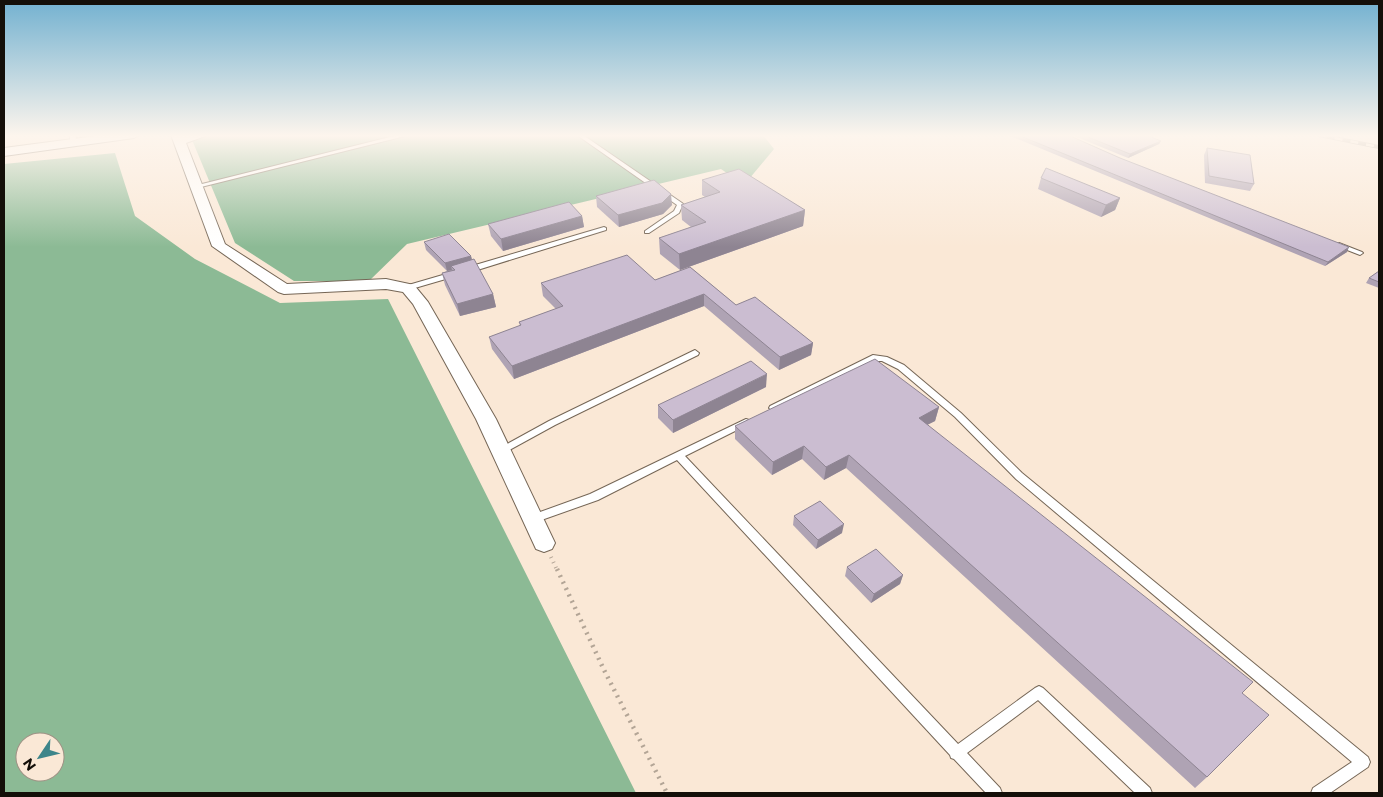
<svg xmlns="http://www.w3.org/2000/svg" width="1383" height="797" viewBox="0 0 1383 797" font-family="Montserrat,sans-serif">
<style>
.forest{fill:#8cba95;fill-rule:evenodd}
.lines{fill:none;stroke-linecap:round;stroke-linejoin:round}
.service-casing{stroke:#756656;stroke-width:2}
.minor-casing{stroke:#756656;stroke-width:2}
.path-far1{stroke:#b3a596;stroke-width:4;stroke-dasharray:1 4.5;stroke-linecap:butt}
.path{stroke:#b3a596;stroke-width:4.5;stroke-dasharray:2 5;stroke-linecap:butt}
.service{fill:#fff;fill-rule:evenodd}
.minor{fill:#fff;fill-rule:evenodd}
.rail-casing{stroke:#928579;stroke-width:4}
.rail{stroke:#fae8d6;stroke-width:2.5;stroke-dasharray:8;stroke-linecap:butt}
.wall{fill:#afa3b4}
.shaded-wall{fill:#8e8492}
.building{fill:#cbbdd1;stroke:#8e8492}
</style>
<rect width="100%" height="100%" fill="#fae8d6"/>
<!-- forest -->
<g class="forest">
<polygon points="190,135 763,135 774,149 744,185 721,169 407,244 369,281 294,281 235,243"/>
<path d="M115 153 135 216 195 259 280 303 388 299 636 793H4V164ZM25 742H55V772H25Z"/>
</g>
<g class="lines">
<!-- service casing -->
<g class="service-casing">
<g id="service">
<polygon points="70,135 76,135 75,145 70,144"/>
<polygon points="398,135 409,135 197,188 194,186"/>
<polygon points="577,135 583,135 682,203 683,204 679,213 649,233 645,233 645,231 674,211 677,205"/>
<polygon points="604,227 606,228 606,230 471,272 468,272 464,270 465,268"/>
<polygon points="1339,243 1362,252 1363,253 1360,255 1337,246 1336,245"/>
<polygon points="453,272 457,274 456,276 408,290 404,288 405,286"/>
<polygon points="695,350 699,353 698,355 555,425 504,453 498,453 496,451 498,449 549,421"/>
<polygon points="873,355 887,357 904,365 961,413 1022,473 1368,757 1370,762 1368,767 1330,793 1311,793 1313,788 1352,762 1016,479 955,417 898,369 882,361 874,361 776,410 773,411 769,408 770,406"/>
<polygon points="746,419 749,420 751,422 749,424 685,456 958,744 1035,688 1039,686 1043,688 1150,788 1152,793 1135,793 1038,700 967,753 1000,788 1002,793 986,793 954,759 951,758 950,755 677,460 598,500 533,523 529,522 528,519 529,516 590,494"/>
</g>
</g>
<!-- minor casing -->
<g class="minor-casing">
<g id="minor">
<polygon points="103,135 139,135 134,138 4,156 4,148"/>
<polygon points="171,135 208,135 186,143 225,244 287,284 386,279 414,285 428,302 496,419 555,543 552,549 544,552 536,549 476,419 413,304 403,292 386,289 284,294 278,292 212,246"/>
</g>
</g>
<!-- path-far1 -->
<polyline class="path-far1" points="551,557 557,570"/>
<!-- path -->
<polyline class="path" points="557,569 604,670 667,793"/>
<!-- service -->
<use href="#service" class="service"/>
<!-- minor -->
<use href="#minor" class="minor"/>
<!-- rail casing -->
<g class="rail-casing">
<polyline id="rail" points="1319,135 1379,147"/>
</g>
<!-- rail -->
<use href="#rail" class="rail"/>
</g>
<!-- wall -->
<g class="wall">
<polygon points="1008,135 1068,135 1120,158 1347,252 1325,266"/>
<polygon points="1072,135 1146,135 1161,141 1159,144 1128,158"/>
<polygon points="1207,148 1254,184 1250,191 1205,183 1204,155"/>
<polygon points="1041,178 1120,198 1115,210 1101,217 1038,189"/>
<polygon points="702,180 805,210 803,226 680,270 660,254 659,238 691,227 682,220 681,205 705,197 702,195"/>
<polygon points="596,196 672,205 663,214 619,227 597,207"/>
<polygon points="582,216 584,227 503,251 491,236 488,224"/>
<polygon points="424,242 471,256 472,260 493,294 496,307 460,316 445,285 442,273 447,271 426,250"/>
<polygon points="690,267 736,305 813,343 811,355 779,370 704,306 514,379 492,349 489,337 520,326 519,322 556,309 543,296 541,283 655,280"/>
<polygon points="1379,271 1379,288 1366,283 1369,278"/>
<polygon points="766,387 673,433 658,418 658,405"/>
<polygon points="939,407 935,421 927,425 1242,693 1207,777 1195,788 846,468 824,480 802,459 772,475 735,439 735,426"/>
<polygon points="794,516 842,533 816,549 793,525"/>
<polygon points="847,567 903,575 900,584 871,603 845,576"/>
</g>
<!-- shaded-wall -->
<g class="shaded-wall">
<polygon points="1161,141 1159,144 1128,158 1130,154"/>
<polygon points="671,194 672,205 663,214 619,227 618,215"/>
<polygon points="1120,198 1115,210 1101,217 1106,205"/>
<polygon points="805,210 803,226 680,270 679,254"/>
<polygon points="582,216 584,227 503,251 501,239"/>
<polygon points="1349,247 1347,252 1325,266 1328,262"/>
<polygon points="471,256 473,264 451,266 452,270 447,271 445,263"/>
<polygon points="493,294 496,307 460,316 457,304"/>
<polygon points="704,294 704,306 514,379 512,366"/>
<polygon points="813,343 811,355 779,370 780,357"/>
<polygon points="767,374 766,387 673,433 673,420"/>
<polygon points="939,407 935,421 915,431 919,418"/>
<polygon points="804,446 802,459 772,475 773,462"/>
<polygon points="849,455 846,468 824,480 826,467"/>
<polygon points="844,524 842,533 816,549 818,540"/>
<polygon points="903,575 900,584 871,603 874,594"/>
</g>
<!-- building -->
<g class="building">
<polygon points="1018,135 1068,135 1120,158 1349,247 1328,262"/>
<polygon points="1083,135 1146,135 1161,141 1130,154"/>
<polygon points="1207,148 1250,155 1254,184 1209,176"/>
<polygon points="1046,168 1120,198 1106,205 1041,178"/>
<polygon points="739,169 805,210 679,254 659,238 706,222 681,205 720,192 702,180"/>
<polygon points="654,180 671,194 662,203 618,215 596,196"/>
<polygon points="569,202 582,216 501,239 488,224"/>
<polygon points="449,234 471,256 445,263 424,242"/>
<polygon points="627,255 655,280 690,267 736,305 755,297 813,343 780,357 704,294 512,366 489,337 521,325 519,322 563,306 541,283"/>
<polygon points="474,259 493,294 457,304 442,273 455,270 451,266"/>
<polygon points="1379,271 1379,282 1369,278"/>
<polygon points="875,359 939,407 919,418 1253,682 1242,693 1269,715 1207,777 849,455 826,467 804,446 773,462 735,426"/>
<polygon points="751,361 767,374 673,420 658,405"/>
<polygon points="820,501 844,524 818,540 794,516"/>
<polygon points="876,549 903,575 874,594 847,567"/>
</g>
<!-- sky -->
<linearGradient id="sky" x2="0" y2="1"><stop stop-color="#73b1d0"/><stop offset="0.55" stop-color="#fdf5ed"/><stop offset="1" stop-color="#fdf5ed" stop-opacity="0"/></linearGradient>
<rect width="1383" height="247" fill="url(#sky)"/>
<!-- border -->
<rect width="1383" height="797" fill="none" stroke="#140f09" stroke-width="10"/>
<!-- north arrow -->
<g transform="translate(40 757) rotate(235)"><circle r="24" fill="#fae8d6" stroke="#9e9184"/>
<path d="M0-4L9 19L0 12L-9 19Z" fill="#3d858a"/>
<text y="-8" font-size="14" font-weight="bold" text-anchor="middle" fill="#140f09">N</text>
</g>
</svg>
